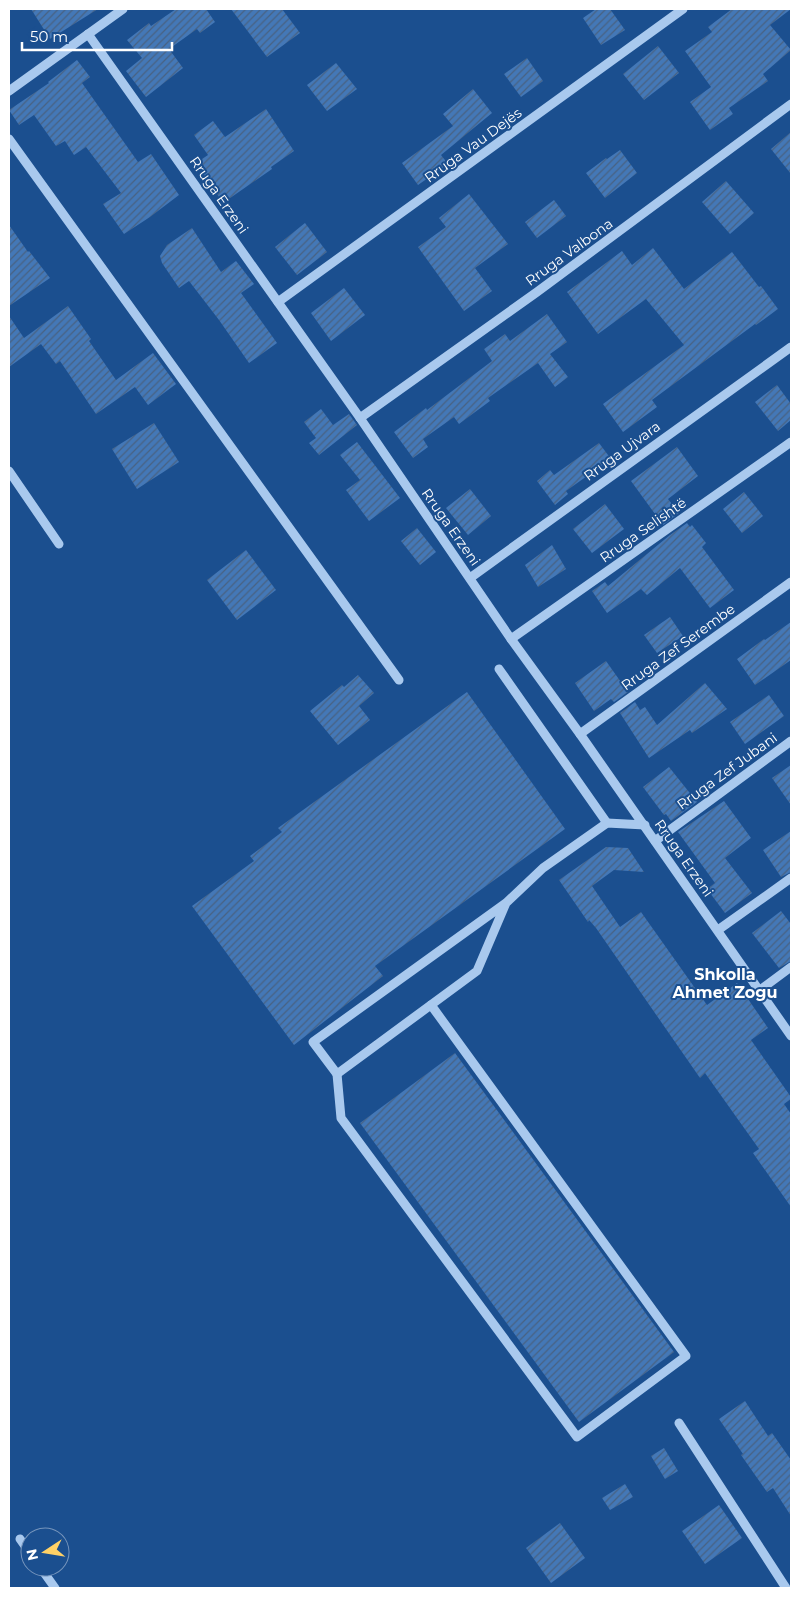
<svg xmlns="http://www.w3.org/2000/svg" width="800" height="1597" viewBox="0 0 800 1597" font-family="Montserrat,sans-serif">
<style>
.building{fill:url(#building-hatch)}
.lines{fill:none;stroke-linecap:round;stroke-linejoin:round}
.minor{stroke:#a9c9ee;stroke-width:9}
.labels{text-anchor:middle;stroke-width:4;stroke-linejoin:round;paint-order:stroke}
.street-label{font-size:14px;fill:#fff;stroke:#1b4f8f}
.quarter-label{font-size:16px;font-weight:bold;fill:#fff;stroke:#1b4f8f}
</style>
<defs>
<pattern id="building-hatch" width="6" height="6" patternUnits="userSpaceOnUse" patternTransform="scale(1.25)"><rect width="6" height="6" fill="#4478b7"/><path d="M-1 1l2-2M0 6l6-6M5 7l2-2" fill="none" stroke="#486282"/></pattern>
</defs>
<rect width="100%" height="100%" fill="#1b4f8f"/>
<!-- building -->
<g class="building">
<polygon points="31,9 98,9 50,39"/>
<polygon points="176,9 206,9 215,22 200,33 197,29 169,49 183,68 146,97 126,71 142,58 127,40 149,23 151,26"/>
<polygon points="231,9 282,9 300,33 267,57"/>
<polygon points="596,9 610,9 625,30 601,45 583,18"/>
<polygon points="732,9 791,9 770,25 791,50 763,74 768,81 729,108 733,114 710,130 690,102 711,87 685,51 712,32 708,27"/>
<polygon points="658,46 679,73 644,100 623,74"/>
<polygon points="527,58 543,81 521,97 504,74"/>
<polygon points="77,60 90,77 82,83 138,162 151,154 179,195 150,217 124,234 103,204 121,193 86,147 74,155 65,141 56,146 34,115 19,125 9,110 49,83 48,82"/>
<polygon points="336,63 357,89 327,111 307,85"/>
<polygon points="473,89 492,113 441,155 448,164 418,185 402,163 453,126 443,114"/>
<polygon points="266,109 294,151 271,167 272,169 223,203 196,163 208,155 194,135 213,121 225,137"/>
<polygon points="791,132 791,174 771,149"/>
<polygon points="620,150 637,173 605,198 586,173 606,158 607,159"/>
<polygon points="726,181 754,213 730,234 702,202"/>
<polygon points="469,194 508,244 475,268 492,291 464,311 418,247 446,227 439,218"/>
<polygon points="554,200 566,216 537,238 525,222"/>
<polygon points="305,223 327,252 297,275 275,247"/>
<polygon points="9,225 28,252 29,251 50,278 9,306"/>
<polygon points="192,228 221,272 236,261 254,284 241,293 277,343 249,363 219,320 189,281 179,288 162,263 160,256 167,245"/>
<polygon points="653,248 684,289 732,252 759,287 761,286 778,309 756,325 755,324 652,400 657,407 623,432 603,404 684,345 646,299 598,334 567,292 622,251 632,265"/>
<polygon points="344,288 365,315 331,341 311,313"/>
<polygon points="68,306 91,339 89,341 116,380 153,353 176,384 148,405 135,387 96,414 60,361 56,364 41,344 9,367 9,316 24,338"/>
<polygon points="547,314 567,342 550,354 568,377 555,387 538,363 488,398 490,401 459,424 454,417 423,439 428,447 413,458 394,432 426,408 427,410 492,361 484,349 505,334 510,341"/>
<polygon points="777,385 791,404 791,420 778,431 755,402"/>
<polygon points="321,409 333,425 349,414 357,425 319,455 309,443 316,438 304,422"/>
<polygon points="154,423 179,462 137,489 112,449"/>
<polygon points="357,442 400,498 369,521 346,490 360,480 340,455"/>
<polygon points="599,443 611,459 566,491 568,494 555,505 537,481 550,470 554,475"/>
<polygon points="677,447 698,476 668,499 679,513 663,525 631,481"/>
<polygon points="470,489 491,516 468,535 446,508"/>
<polygon points="744,492 763,516 742,533 723,509"/>
<polygon points="605,504 624,529 592,553 573,529"/>
<polygon points="687,523 690,527 692,525 706,543 702,547 734,590 710,608 680,568 647,595 641,589 607,613 592,591 605,582 608,586 670,535"/>
<polygon points="417,528 436,552 420,565 401,541"/>
<polygon points="552,545 566,569 538,587 525,565"/>
<polygon points="246,550 276,590 237,620 207,580"/>
<polygon points="670,617 683,636 657,653 644,635"/>
<polygon points="791,622 791,660 755,685 737,659 764,639 765,640"/>
<polygon points="606,661 628,692 614,702 611,699 594,711 575,683"/>
<polygon points="358,675 374,693 359,706 370,720 338,745 310,711 342,685 344,687"/>
<polygon points="705,683 727,709 692,733 690,730 649,758 620,713 635,702 640,710 645,707 657,725"/>
<polygon points="467,692 565,829 375,966 383,976 294,1045 192,906 254,861 250,856 282,832 278,828"/>
<polygon points="769,695 784,716 745,744 730,722"/>
<polygon points="791,765 791,805 772,778"/>
<polygon points="669,767 697,802 671,821 666,814 664,815 643,787"/>
<polygon points="724,801 751,838 725,858 752,893 725,913 707,889 715,883 678,832"/>
<polygon points="791,831 791,872 781,877 763,850"/>
<polygon points="606,847 628,848 644,872 614,870 592,886 620,927 641,912 707,1005 737,983 768,1028 751,1040 791,1097 791,1099 784,1104 791,1114 791,1207 753,1153 759,1149 705,1073 700,1078 596,928 589,920 588,922 559,880"/>
<polygon points="781,911 791,924 791,961 779,968 752,933"/>
<polygon points="455,1053 674,1352 579,1422 360,1123"/>
<polygon points="745,1401 768,1436 772,1433 791,1460 791,1516 773,1488 767,1492 741,1455 743,1454 719,1419"/>
<polygon points="664,1448 678,1471 665,1479 651,1456"/>
<polygon points="625,1484 633,1497 610,1510 602,1498"/>
<polygon points="719,1505 742,1538 705,1564 682,1531"/>
<polygon points="560,1523 585,1558 551,1583 526,1548"/>
</g>
<g class="lines">
<!-- minor -->
<g class="minor">
<polyline points="88,34 360,418 511,639 580,734 791,1036"/>
<polyline points="9,91 123,9"/>
<polyline points="9,139 399,680"/>
<polyline points="278,302 683,9"/>
<polyline points="360,418 537,292 791,104"/>
<polyline points="9,471 59,544"/>
<polyline points="470,578 791,347"/>
<polyline points="511,639 791,442"/>
<polyline points="499,669 607,823"/>
<polyline points="580,734 791,582"/>
<polyline points="655,841 791,741"/>
<polyline points="506,903 477,971 337,1074 313,1042 506,903 543,868 607,823 645,825"/>
<polyline points="718,930 791,878"/>
<polyline points="760,990 791,967"/>
<polyline points="337,1074 341,1118 577,1437 686,1356 431,1005"/>
<polyline points="679,1423 786,1588"/>
<polyline points="20,1539 30,1553"/>
<polyline points="40,1567 55,1588"/>
</g>
</g>
<g class="labels">
<!-- street labels -->
<g class="street-label">
<text transform="translate(473 145) rotate(-36)" y="5">Rruga Vau Dejës</text>
<text transform="translate(219 195) rotate(55)" y="5">Rruga Erzeni</text>
<text transform="translate(569 252) rotate(-36)" y="5">Rruga Valbona</text>
<text transform="translate(622 451) rotate(-36)" y="5">Rruga Ujvara</text>
<text transform="translate(451 527) rotate(55)" y="5">Rruga Erzeni</text>
<text transform="translate(643 530) rotate(-35)" y="5">Rruga Selishtë</text>
<text transform="translate(678 647) rotate(-36)" y="5">Rruga Zef Serembe</text>
<text transform="translate(727 771) rotate(-36)" y="5">Rruga Zef Jubani</text>
<text transform="translate(684 858) rotate(55)" y="5">Rruga Erzeni</text>
</g>
<!-- quarter labels -->
<g class="quarter-label">
<text x="725" y="980">Shkolla<tspan x="725" dy="18">Ahmet Zogu</tspan></text>
</g>
</g>
<!-- border -->
<rect width="800" height="1597" fill="none" stroke="#ffffff" stroke-width="20"/>
<!-- north arrow -->
<g transform="translate(45 1552) rotate(258)"><circle r="24" fill="#1b4f8f" stroke="#7695bc"/>
<path d="M0-4L9 19L0 12L-9 19Z" fill="#ffd166"/>
<text y="-8" font-size="14" font-weight="bold" text-anchor="middle" fill="#ffffff">N</text>
</g>
<!-- scale -->
<path d="M22 42v8h150v-8" fill="none" stroke="#ffffff" stroke-width="2.5"/>
<text x="30" y="42" font-size="15" fill="#ffffff" stroke="#1b4f8f" stroke-width="4" paint-order="stroke">50 m</text>
</svg>
